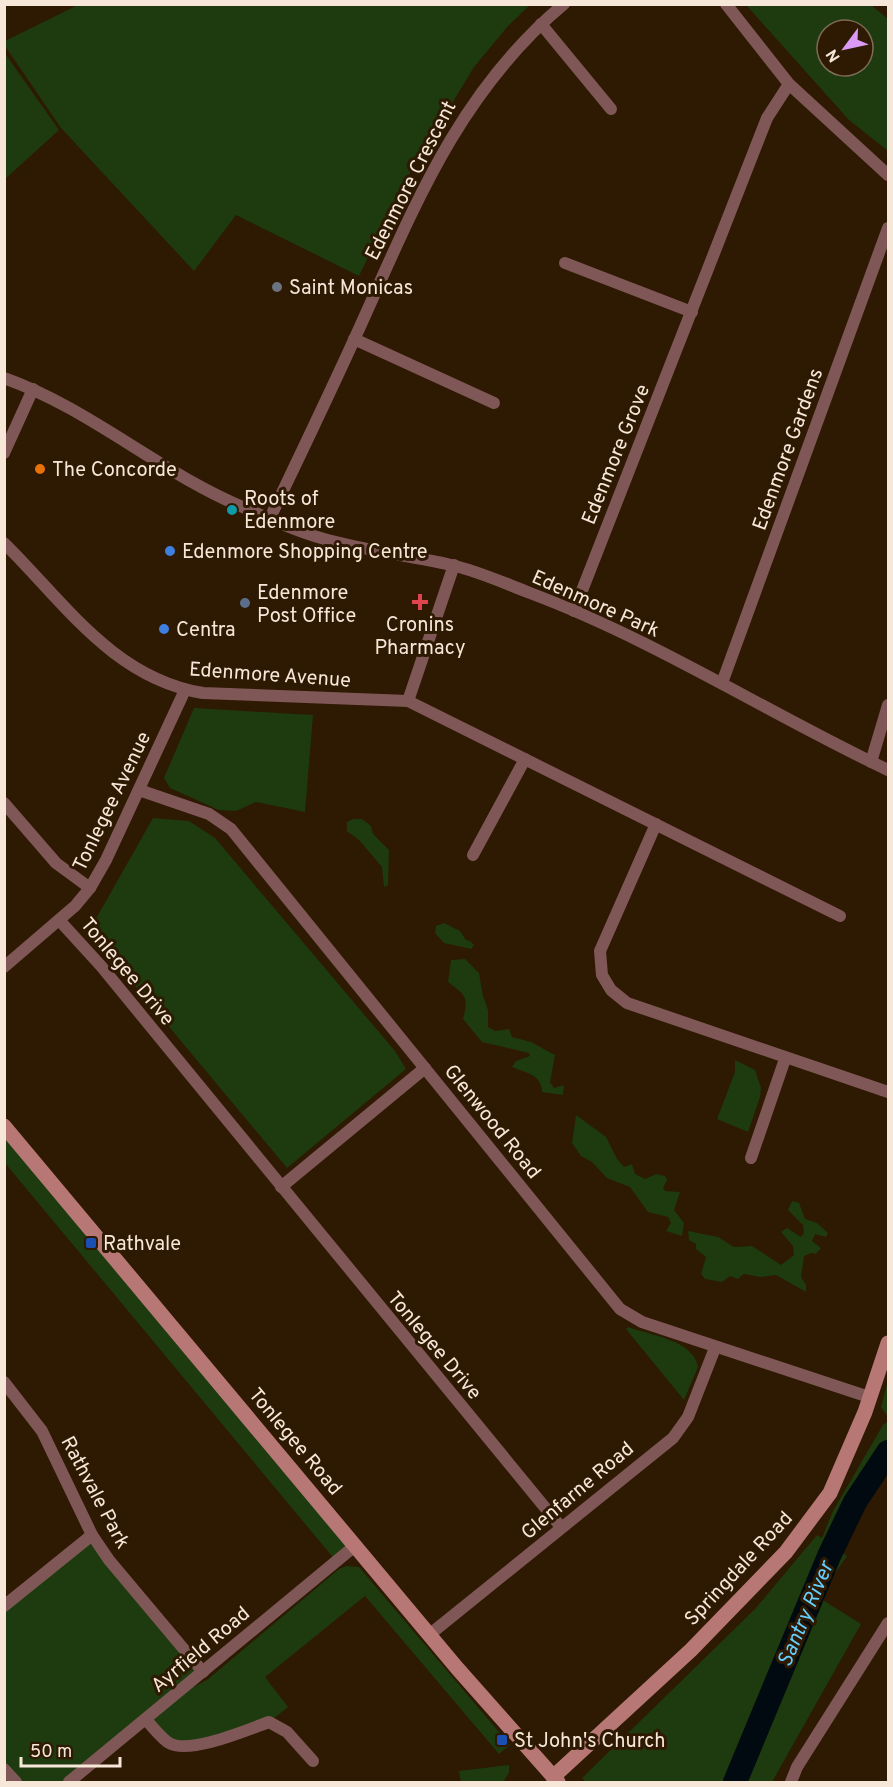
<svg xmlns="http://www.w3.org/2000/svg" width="893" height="1787" viewBox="0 0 893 1787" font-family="Overpass,sans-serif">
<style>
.green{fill:#1d3b0e;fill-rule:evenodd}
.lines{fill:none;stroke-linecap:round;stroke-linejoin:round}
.river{stroke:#010a10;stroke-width:24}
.street{stroke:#7f5756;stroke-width:12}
.secondary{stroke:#b77775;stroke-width:15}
.worship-dot{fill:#6b7280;stroke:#2e1902;stroke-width:2}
.food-dot{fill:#e8710a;stroke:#2e1902;stroke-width:2}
.culture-dot{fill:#0f9aa8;stroke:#2e1902;stroke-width:2}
.shop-dot{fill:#3f7fe0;stroke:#2e1902;stroke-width:2}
.health-dot{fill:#e0444e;stroke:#2e1902;stroke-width:2}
.service-dot{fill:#5c6f8a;stroke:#2e1902;stroke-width:2}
.transit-dot{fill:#1a4fb4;stroke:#2e1902;stroke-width:2}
.labels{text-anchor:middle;stroke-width:6;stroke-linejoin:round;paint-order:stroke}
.street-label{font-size:20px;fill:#f7e7d9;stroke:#2e1902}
.poi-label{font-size:20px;fill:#f7e7d9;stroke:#2e1902;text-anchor:start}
.water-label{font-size:21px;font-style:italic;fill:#64cfff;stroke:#2e1902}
</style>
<rect width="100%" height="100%" fill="#2e1902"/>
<!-- green -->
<g class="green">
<polygon points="78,5 78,4 530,5 508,26 474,67 407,178 359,276 236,215 194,271 61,128 5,46 5,41"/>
<path d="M746 5H871L888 19V151L849 120ZM827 30H863V66H827Z"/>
<polygon points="4,52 59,130 5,179 4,179"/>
<polygon points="194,708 313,715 305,812 256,802 236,811 219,810 170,788 164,778"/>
<polygon points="153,818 189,821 215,838 395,1051 406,1069 287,1168 89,931"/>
<polygon points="353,819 362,819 371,826 373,834 389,850 388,885 384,887 382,867 359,840 347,831 347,822"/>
<polygon points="444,923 460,931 466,940 470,941 474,945 471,949 444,943 435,933 436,926"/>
<path d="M465 959 479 973 483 996 488 1010V1027L495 1031 509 1029 512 1037 531 1042 555 1055 550 1082 554 1088 564 1085 563 1095 542 1092C542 1074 525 1073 512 1067L516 1061 530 1056 529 1053 482 1042 463 1019C469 996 465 995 448 982L451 960Z"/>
<polygon points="735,1060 755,1070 761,1088 760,1097 748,1132 717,1119 735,1072"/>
<polygon points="576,1115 606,1137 617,1159 624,1167 632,1164 635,1174 645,1179 656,1174 665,1176 667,1180 663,1188 665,1191 680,1192 674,1210 684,1223 682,1236 666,1231 671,1223 668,1217 648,1212 630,1187 607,1178 592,1162 581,1156 572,1143"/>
<polygon points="4,1126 355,1545 336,1561 5,1163"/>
<polygon points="792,1201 799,1203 805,1219 817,1223 828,1233 826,1237 815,1234 812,1241 821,1248 816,1254 811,1253 804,1256 801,1277 806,1285 806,1292 776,1275 760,1277 744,1274 738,1279 730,1276 722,1282 705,1279 701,1274 706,1257 696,1249 696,1244 689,1240 688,1231 718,1237 734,1247 752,1246 781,1265 794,1255 793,1246 781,1232 787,1228 801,1237 804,1233 803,1225 788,1210"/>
<path d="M628 1327C649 1335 694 1340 698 1367L684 1400 626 1329Z"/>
<polygon points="888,1380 888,1417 881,1407"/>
<polygon points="888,1421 888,1468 839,1549 847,1556 818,1597 861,1624 772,1782 586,1782 582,1778 755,1609 817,1535 822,1538 833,1511 883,1425"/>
<polygon points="92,1535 198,1667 174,1697 207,1680 339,1569 346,1566 359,1567 510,1745 499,1754 365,1596 265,1677 288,1707 269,1722 183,1747 146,1719 68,1782 16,1782 5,1768 4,1607"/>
<polygon points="509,1765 509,1773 503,1782 461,1782 459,1771"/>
</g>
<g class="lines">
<!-- river -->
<polyline class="river" points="735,1782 829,1556 855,1502 888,1452"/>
<!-- street -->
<g class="street">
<polyline points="726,4 789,84 888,175"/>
<polyline points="541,24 611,109"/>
<polyline points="565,263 692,312"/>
<polyline points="354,339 494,403"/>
<path d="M4 378C91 409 160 473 245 508 274 521 305 535 336 542 374 552 413 556 451 565 478 571 504 583 530 593 655 640 768 713 888 770"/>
<polyline points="4,453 33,389"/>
<path d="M270 518C301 453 333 387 363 320 416 202 461 90 564 4"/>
<path d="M4 543C64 602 113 678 203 693L408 701 840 916"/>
<polyline points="574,611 767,118 789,84"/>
<polyline points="722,683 888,228"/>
<polyline points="408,701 454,565"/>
<polyline points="871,762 888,705"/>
<polyline points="139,790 209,814 231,829 620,1309 642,1322 869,1397"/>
<polyline points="4,803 56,863 90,888"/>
<polyline points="656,824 600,951 602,975 611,990 627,1003 888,1092"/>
<polyline points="473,855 525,759"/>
<polyline points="59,920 101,966 561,1527"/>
<polyline points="4,967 75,906 90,888 106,860 185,690"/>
<polyline points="751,1158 785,1059"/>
<polyline points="281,1187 425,1068"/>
<polyline points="4,1382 42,1431 92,1535 109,1560 203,1672"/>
<polyline points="4,1606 92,1535"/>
<polyline points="429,1635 673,1438 688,1417 715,1348"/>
<path d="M146 1720C153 1727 161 1738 169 1743 189 1755 247 1730 269 1722L287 1732 313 1761"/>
<polyline points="4,1769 16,1782"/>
<polyline points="69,1782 356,1545"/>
<polyline points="791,1782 797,1767 888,1623"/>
</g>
<!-- secondary -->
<g class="secondary">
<polyline points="4,1126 457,1668 558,1782"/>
<polyline points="553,1777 691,1650 786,1552 830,1493 865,1412 888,1343"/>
</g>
</g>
<!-- markers -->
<circle class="worship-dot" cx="277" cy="287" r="6"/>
<circle class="food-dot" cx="40" cy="469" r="6"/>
<circle class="culture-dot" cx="232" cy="510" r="6"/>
<g class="shop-dot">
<circle cx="170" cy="551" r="6"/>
<circle cx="164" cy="629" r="6"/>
</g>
<path class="health-dot" d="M417 593h6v6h6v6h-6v6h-6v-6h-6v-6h6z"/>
<circle class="service-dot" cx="245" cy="603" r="6"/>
<g class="transit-dot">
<rect x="85" y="1237" width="12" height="12" rx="3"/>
<rect x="496" y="1734" width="12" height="12" rx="3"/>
</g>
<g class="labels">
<!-- street labels -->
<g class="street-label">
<text transform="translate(410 180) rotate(-63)" y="7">Edenmore Crescent</text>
<text transform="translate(787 449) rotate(-70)" y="7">Edenmore Gardens</text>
<text transform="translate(615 454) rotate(-68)" y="7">Edenmore Grove</text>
<text transform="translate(596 603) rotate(24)" y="7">Edenmore Park</text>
<text transform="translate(270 674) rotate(4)" y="7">Edenmore Avenue</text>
<text transform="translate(111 801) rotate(-64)" y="7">Tonlegee Avenue</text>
<text transform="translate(128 971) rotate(50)" y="7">Tonlegee Drive</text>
<text transform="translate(493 1121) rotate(51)" y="7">Glenwood Road</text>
<text transform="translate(435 1345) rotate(50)" y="7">Tonlegee Drive</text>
<text transform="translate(296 1441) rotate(50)" y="7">Tonlegee Road</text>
<text transform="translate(577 1490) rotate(-40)" y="7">Glenfarne Road</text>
<text transform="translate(96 1492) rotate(62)" y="7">Rathvale Park</text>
<text transform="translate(738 1568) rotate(-47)" y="7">Springdale Road</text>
<text transform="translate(200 1649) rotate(-40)" y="7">Ayrfield Road</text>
</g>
<!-- poi labels -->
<g class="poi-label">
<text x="289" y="294">Saint Monicas</text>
<text x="52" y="476">The Concorde</text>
<text x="244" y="505">Roots of<tspan x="244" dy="23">Edenmore</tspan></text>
<text x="182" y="558">Edenmore Shopping Centre</text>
<text x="257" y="599">Edenmore<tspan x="257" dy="23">Post Office</tspan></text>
<text x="420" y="631" text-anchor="middle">Cronins<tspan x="420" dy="23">Pharmacy</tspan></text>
<text x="176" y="636">Centra</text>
<text x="103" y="1250">Rathvale</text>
<text x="514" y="1747">St John's Church</text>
</g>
<!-- water labels -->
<g class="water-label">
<text transform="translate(805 1614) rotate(-67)" y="7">Santry River</text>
</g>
</g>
<!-- border -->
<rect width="893" height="1787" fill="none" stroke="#f7e7d9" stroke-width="12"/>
<!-- north arrow -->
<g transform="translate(845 48) rotate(237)"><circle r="28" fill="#2e1902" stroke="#7e6b58" stroke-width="1.5"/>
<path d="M0-4.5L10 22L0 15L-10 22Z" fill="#da9af6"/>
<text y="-9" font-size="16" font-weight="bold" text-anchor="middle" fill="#f7e7d9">N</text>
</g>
<!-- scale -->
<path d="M21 1757v9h99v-9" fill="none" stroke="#f7e7d9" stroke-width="3"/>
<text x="30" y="1757" font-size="18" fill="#f7e7d9" stroke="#2e1902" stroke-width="4.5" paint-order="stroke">50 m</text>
</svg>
